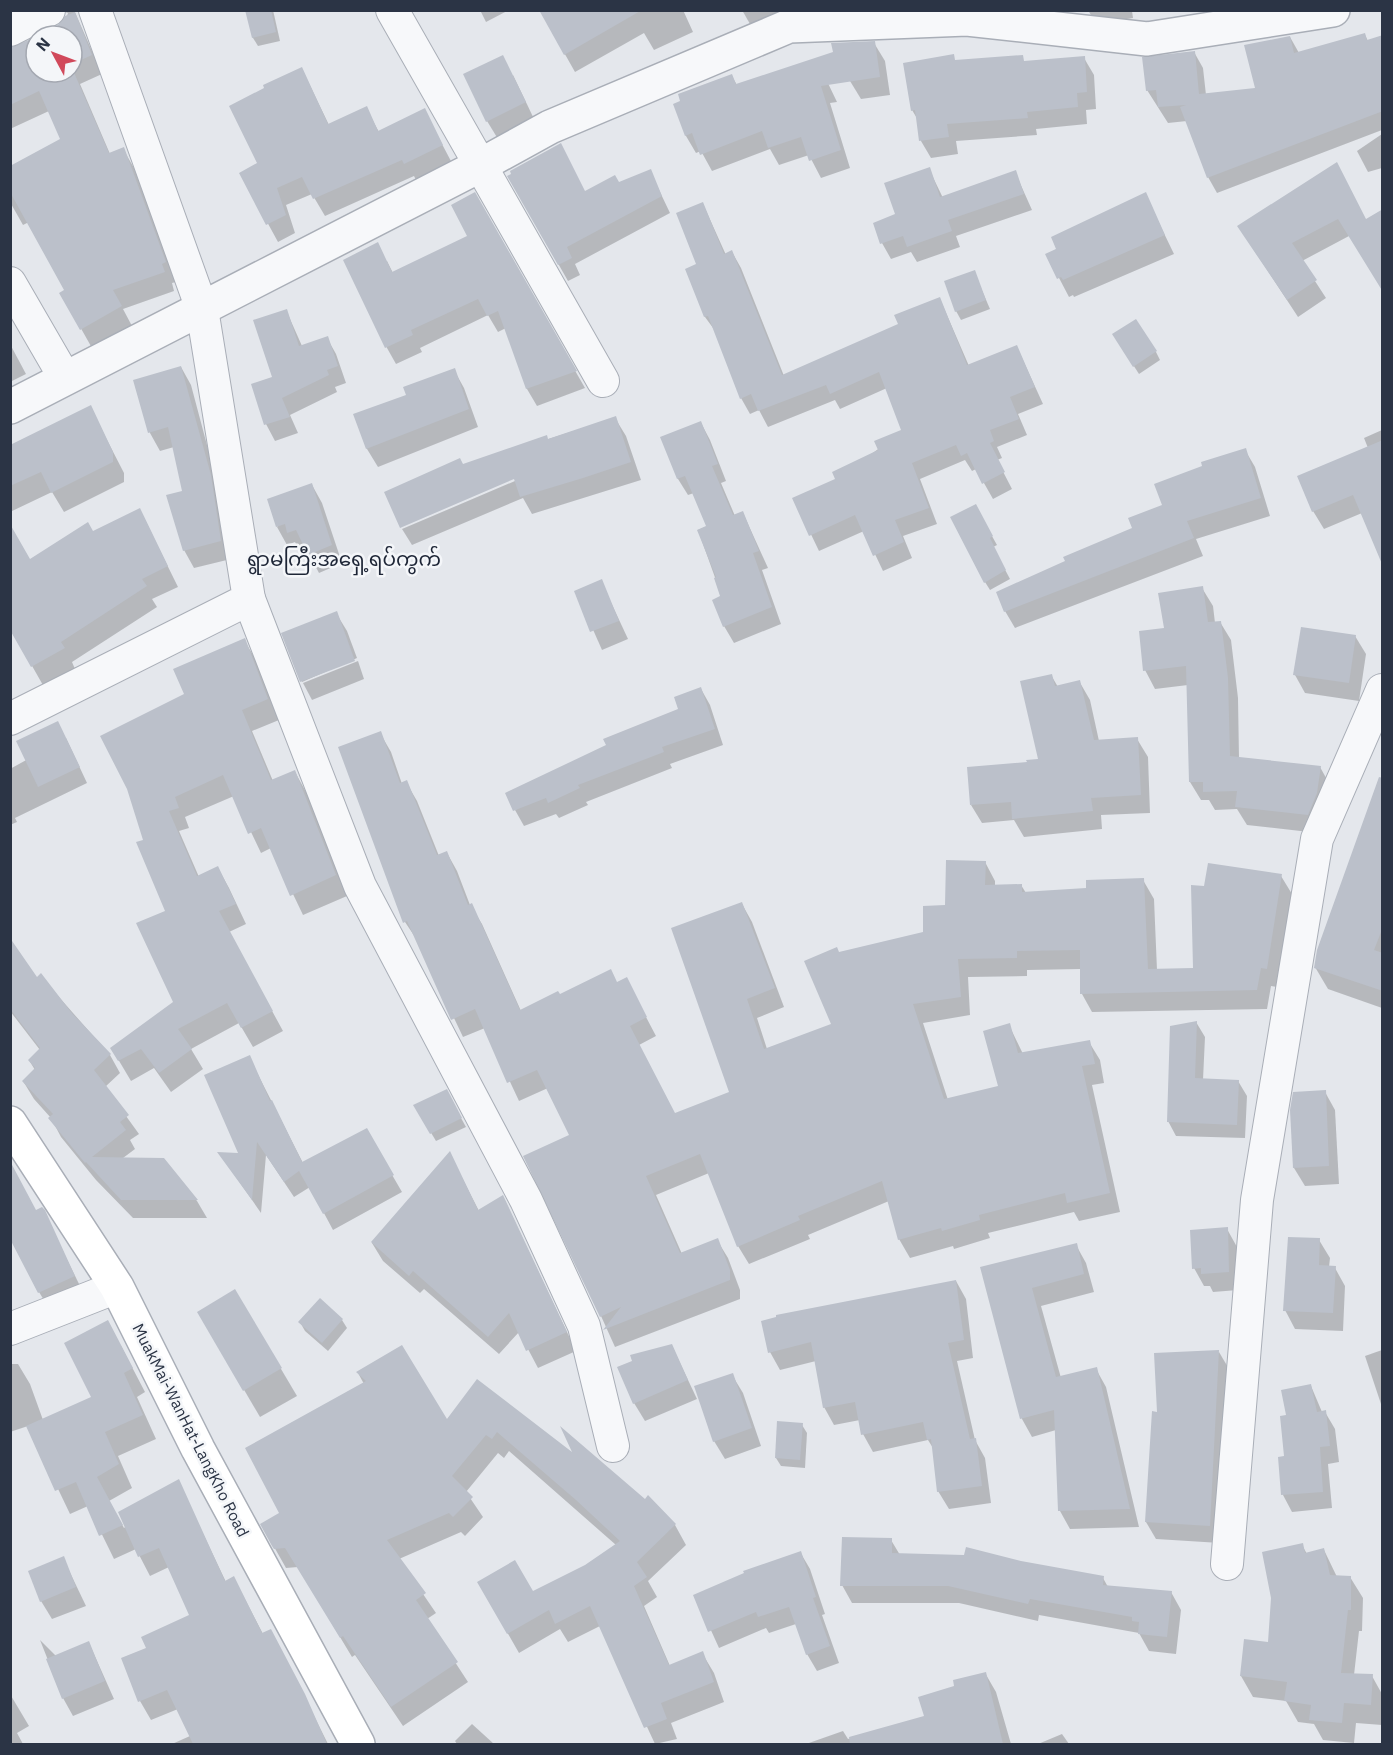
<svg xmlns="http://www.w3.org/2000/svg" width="1393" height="1755" viewBox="0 0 1393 1755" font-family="'IBM Plex Sans','Noto Sans Myanmar',sans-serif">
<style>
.shadow{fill:#0003}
.building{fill:#bbc0ca}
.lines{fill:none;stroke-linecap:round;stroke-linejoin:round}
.minor-casing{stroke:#a9aeb7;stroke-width:34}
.tertiary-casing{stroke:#a9aeb7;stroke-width:36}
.secondary-casing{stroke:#a9aeb7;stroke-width:36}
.minor{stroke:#f7f8fa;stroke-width:32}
.tertiary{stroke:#f7f8fa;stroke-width:33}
.secondary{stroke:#fff;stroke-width:33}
.labels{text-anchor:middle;stroke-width:5;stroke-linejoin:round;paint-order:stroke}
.street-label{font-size:16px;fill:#2b3445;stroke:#f4f6f9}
.quarter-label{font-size:20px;fill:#1d2536;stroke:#f4f6f9}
</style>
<rect width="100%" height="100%" fill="#e4e7ec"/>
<!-- shadow -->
<g class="shadow">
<polygon points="10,10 74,10 102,74 80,84 110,154 123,149 134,168 176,282 172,283 174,291 123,309 132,326 92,348 61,293 66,290 29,222 23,225 10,202 10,167 62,140 49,111 10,129 10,49 36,37 36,72 72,72 72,36 39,36 58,27 65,21 68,13 62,11 10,36"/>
<polygon points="247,10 273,10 280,41 258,46 253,38"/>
<polygon points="480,10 509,10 486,22"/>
<polygon points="540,10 683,10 693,32 654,50 644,33 575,72"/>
<polygon points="742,10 792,10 754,31"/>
<polygon points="1088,10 1136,10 1132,11 1133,18 1096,24"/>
<polygon points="1365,35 1368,41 1382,36 1382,130 1217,193 1208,177 1187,121 1168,123 1147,90 1194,52 1203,68 1206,95 1256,89 1290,37 1299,53"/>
<polygon points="874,43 885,61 890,95 861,99 850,81"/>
<polygon points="1084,58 1094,75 1096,109 1086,110 1087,124 1036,129 1037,135 956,141 958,154 931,158 921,141 918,120 912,110"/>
<polygon points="302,69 329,125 366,108 379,132 424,110 452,163 416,180 414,176 325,216 312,194 286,205 295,233 278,242 241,174 259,164"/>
<polygon points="513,75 535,121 498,139 487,121"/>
<polygon points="731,75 737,85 825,77 837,102 830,103 850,168 821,178 809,155 779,165 770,149 712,171 701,151 696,153 686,136 675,105"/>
<polygon points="1382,134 1382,168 1368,172 1357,151"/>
<polygon points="1337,164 1349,236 1302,261 1326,298 1298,317 1239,227"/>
<polygon points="929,169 943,198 1015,172 1032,210 956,236 960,247 917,262 911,252 891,259 882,243 897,215"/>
<polygon points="650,171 670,213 575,264 580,275 568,281 509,177 585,192 618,184"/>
<polygon points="474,194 585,388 537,406 527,389 506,328 498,332 488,315 420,348 422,352 396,364 387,348 345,261 387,261 393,273 469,236"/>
<polygon points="1145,194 1174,254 1074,297 1073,295 1069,297 1047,255"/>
<polygon points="703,204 726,255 732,252 741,268 784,376 900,325 940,299 969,366 1017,347 1043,404 1018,414 1027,435 997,447 1002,458 997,460 1012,489 993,499 976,469 972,471 965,460 920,479 937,524 903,536 912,558 883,571 864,531 819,551 794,499 837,479 903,431 887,388 840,409 835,400 768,427 759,410 750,414 741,398 716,332 705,317 698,265"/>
<polygon points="974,272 990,309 961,320 956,311"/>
<polygon points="286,310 302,346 327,338 336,354 346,383 335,387 337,392 290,415 298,433 275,441 266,424"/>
<polygon points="1119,343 1156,352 1160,360 1139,374"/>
<polygon points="10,344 26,374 10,382"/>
<polygon points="181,367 191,385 220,494 231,559 194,568 184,550 184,492 174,447 160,451 150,433 135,381"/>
<polygon points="454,370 464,388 478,427 378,467 367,449 355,415 408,396"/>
<polygon points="90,407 124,473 124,482 64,512 52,492 10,512 10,446"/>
<polygon points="615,418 626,436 641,480 532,514 523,498 412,545 402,529 522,478 463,466"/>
<polygon points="701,423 710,440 726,481 721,483 735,516 743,513 768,568 762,570 781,624 734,643 724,626 722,597 698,530 708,526 694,493 688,495 678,479 662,437"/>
<polygon points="1382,430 1382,543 1362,513 1324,529 1313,511 1368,448 1364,438"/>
<polygon points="1245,450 1255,467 1270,516 1196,539 1203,556 1015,628 1005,611 1134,529"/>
<polygon points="312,485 322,503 342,563 319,573 306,548 299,550 295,542 287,545 277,527"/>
<polygon points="975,506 997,545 993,547 1010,579 990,590 985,582"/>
<polygon points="140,510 178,587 152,599 157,607 72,662 75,669 44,687 10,627 30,561"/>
<polygon points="601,581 628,639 602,650 576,591"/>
<polygon points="1202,588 1213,606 1215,623 1220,622 1231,640 1238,698 1239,758 1320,767 1330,785 1318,833 1247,825 1237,809 1215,810 1209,800 1201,800 1190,782 1188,685 1155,689 1145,670 1165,629"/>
<polygon points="336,613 347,631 357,658 302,682 283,634"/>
<polygon points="1355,636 1366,654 1359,701 1305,693 1295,675"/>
<polygon points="244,640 256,660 279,720 252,731 273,781 295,772 306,792 347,896 303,915 271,848 261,853 234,796 185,817 189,828 179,831 199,877 218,868 229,888 246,924 229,932 283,1031 253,1047 239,1023 191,1049 203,1069 171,1092 154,1068 131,1081 112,1049 175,1002 167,911 145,840 186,695"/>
<polygon points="358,661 364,679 312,700 303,683"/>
<polygon points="1051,675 1058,687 1079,681 1090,700 1099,741 1137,739 1148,757 1150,813 1101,815 1102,829 1024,837 1014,820 982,823 971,805 1028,764 1040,760"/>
<polygon points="701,689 710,705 723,745 670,764 672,768 586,802 588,805 559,818 556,814 524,826 515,810 680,709"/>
<polygon points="380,733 391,752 402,784 406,782 417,801 439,856 447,853 457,871 470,905 482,924 521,1011 559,996 617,983 626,979 656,1036 639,1045 675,1115 731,1093 742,904 752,922 784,1007 757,1018 767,1049 833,1025 838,953 925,933 985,862 995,881 995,886 1021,885 1026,893 1087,890 1143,880 1154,899 1157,970 1195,969 1205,888 1281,876 1292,894 1277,987 1271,986 1267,1009 1092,1012 1082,994 1081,969 1027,970 1027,976 968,977 970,1015 923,1023 948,1100 999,1087 1009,1025 1023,1054 1089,1042 1100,1060 1104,1083 1092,1085 1120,1212 1079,1221 1074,1212 988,1233 990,1238 954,1249 953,1246 910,1258 899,1239 889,1201 808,1235 810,1239 749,1264 738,1246 709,1173 656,1195 682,1254 717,1240 728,1258 740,1290 740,1299 615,1347 601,1316 571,1135 548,1088 519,1101 485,1028 463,1037 417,940 405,922 340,748"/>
<polygon points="66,738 87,783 15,818 17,822 10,825 10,769"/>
<polygon points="1382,783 1382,1008 1328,989 1315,967"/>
<polygon points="10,946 41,993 51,988 110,1055 120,1073 105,1087 139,1134 130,1140 135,1149 123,1158 163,1159 197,1201 207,1218 133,1218 96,1180 61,1137 51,1118 34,1099 23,1081 35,1070 29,1060 40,1050 10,1011"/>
<polygon points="1196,1022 1205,1037 1203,1080 1238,1081 1247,1096 1245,1138 1176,1136 1168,1121"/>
<polygon points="249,1057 303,1163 366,1130 402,1192 333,1230 310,1187 294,1197 266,1155 261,1213 220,1154 241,1155"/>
<polygon points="446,1091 466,1127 436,1141 415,1106"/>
<polygon points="1325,1092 1335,1110 1339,1184 1305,1186 1294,1168 1292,1110"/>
<polygon points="450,1154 479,1211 503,1197 576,1351 538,1368 519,1332 499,1354 424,1289 420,1293 383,1261 372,1243"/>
<polygon points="42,1209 84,1294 50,1310 39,1292 36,1212"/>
<polygon points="1227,1229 1237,1247 1238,1290 1213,1292 1210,1286 1204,1286 1194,1268"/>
<polygon points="1319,1240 1330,1258 1329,1267 1335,1268 1345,1286 1343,1331 1295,1329 1285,1310"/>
<polygon points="1076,1245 1086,1263 1094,1292 1041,1306 1061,1378 1096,1369 1106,1387 1139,1527 1070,1529 1060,1511 1056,1430 1032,1437 1022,1419 982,1268"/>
<polygon points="956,1281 966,1299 973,1358 957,1361 975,1440 985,1458 991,1503 949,1509 938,1491 933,1448 928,1440 873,1452 863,1434 860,1420 834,1425 824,1407 816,1361 780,1370 770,1352"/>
<polygon points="235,1291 297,1396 260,1417 199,1313"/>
<polygon points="342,1320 347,1328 328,1351 305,1331 300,1322"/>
<polygon points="121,1346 145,1392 137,1397 156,1439 118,1456 132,1488 109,1501 124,1528 178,1481 226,1582 234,1578 263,1634 281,1650 328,1744 172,1744 190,1736 178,1709 151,1720 140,1701 122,1659 148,1648 191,1616 169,1567 150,1576 136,1549 114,1559 88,1506 70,1514 28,1426 10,1432 10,1364 18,1364 30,1384 43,1420 93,1398"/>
<polygon points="672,1346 697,1399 645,1421 634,1403"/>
<polygon points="1382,1350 1382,1407 1365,1356"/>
<polygon points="1219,1352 1229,1369 1220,1543 1156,1539 1146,1522 1158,1413"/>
<polygon points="358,1373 446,1421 477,1381 576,1457 645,1501 648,1498 675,1525 686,1545 648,1581 657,1597 644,1606 670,1666 702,1653 714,1673 724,1702 671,1723 677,1739 655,1744 600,1626 568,1642 560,1629 519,1653 479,1583 532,1593 585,1566 616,1545 509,1451 504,1458 498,1453 466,1492 483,1517 465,1536 461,1532 399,1559 436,1613 427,1619 468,1682 403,1726 355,1655 352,1657 298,1567 286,1568 273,1545 281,1513 364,1384"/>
<polygon points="732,1375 743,1393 761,1446 725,1459 714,1441"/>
<polygon points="1311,1386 1322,1412 1325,1412 1335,1429 1339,1462 1328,1464 1332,1508 1292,1512 1283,1495 1288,1417"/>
<polygon points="802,1425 807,1433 805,1468 781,1466 776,1458"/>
<polygon points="891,1540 900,1555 1021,1563 1103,1578 1108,1587 1171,1592 1181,1610 1176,1654 1149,1651 1139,1633 1039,1615 1038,1621 959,1603 852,1603 842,1585"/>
<polygon points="1302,1545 1307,1554 1324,1550 1337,1577 1350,1577 1363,1598 1362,1631 1359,1631 1354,1675 1372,1676 1382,1694 1382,1725 1356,1723 1354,1743 1323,1740 1314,1724 1298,1722 1286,1701 1253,1697 1241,1676 1270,1643"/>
<polygon points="800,1552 810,1569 825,1614 822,1615 839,1663 817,1671 807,1654 796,1624 769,1633 766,1628 719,1648 695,1595"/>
<polygon points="63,1558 86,1606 52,1619 41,1601"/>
<polygon points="40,1640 67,1667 89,1643 114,1699 73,1716 63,1698"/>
<polygon points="985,1673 996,1692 1011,1744 806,1744 843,1731 848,1739 925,1717 956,1687"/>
<polygon points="10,1694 29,1726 17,1733 23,1744 10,1744"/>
<polygon points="472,1724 494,1744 457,1744 455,1741"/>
<polygon points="1062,1734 1069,1744 1038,1744"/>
</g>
<!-- building -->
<g class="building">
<polygon points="245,10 271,10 276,32 252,38"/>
<polygon points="539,10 642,10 564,55"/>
<polygon points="75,12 92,55 72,64 72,36 38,36 57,26 65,16"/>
<polygon points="1365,33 1367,40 1383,35 1383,111 1207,178 1180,107 1186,105 1158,107 1156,90 1146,91 1142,57 1195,51 1199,94 1255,88 1244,45 1290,36 1294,53"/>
<polygon points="36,37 36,72 72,72 72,68 109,153 124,147 166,262 162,264 165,272 113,290 122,306 80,330 59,293 64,290 10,192 10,166 60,139 39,91 10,105 10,48"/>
<polygon points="875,41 880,77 821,86 841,150 809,161 801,137 768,148 762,131 700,155 692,133 685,136 673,104 680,101 678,94 732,74 736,84 833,52 831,43"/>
<polygon points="954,54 955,60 1023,55 1024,61 1085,56 1087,92 1077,93 1078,107 1027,112 1028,118 947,124 949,137 919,141 915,110 911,111 903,63"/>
<polygon points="503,55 526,102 486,122 463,74"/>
<polygon points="302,67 328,124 367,106 378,131 425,108 443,145 404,164 402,160 313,199 302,177 277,188 286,215 266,225 239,173 257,163 229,106 264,88 263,85"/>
<polygon points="561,143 585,191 615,175 619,182 651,169 662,196 567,247 572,258 558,265 507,176 511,174 510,171"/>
<polygon points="1337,162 1366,219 1383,209 1383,292 1338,219 1292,243 1317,280 1287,300 1237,226"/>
<polygon points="930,167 940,197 1016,170 1024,194 948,220 952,231 907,247 903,236 880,244 873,223 895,214 884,183"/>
<polygon points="475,192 577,371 526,389 498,311 487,316 478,299 411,330 413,335 385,348 343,260 378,242 392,272 467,236 451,205"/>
<polygon points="1146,192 1165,235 1063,280 1061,277 1057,279 1045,254 1056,249 1051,237"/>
<polygon points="703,202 724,254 732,250 782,375 898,324 894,315 940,297 967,365 1017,345 1035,387 1010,397 1019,419 990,430 994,441 990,443 1005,472 982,484 967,453 961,456 956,445 912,463 929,508 895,520 904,542 873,556 855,515 809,536 792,498 835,479 832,472 878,450 874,441 901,430 879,372 830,394 826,385 758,411 751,394 740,399 708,316 704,317 685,269 696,264 676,213"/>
<polygon points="975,270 986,300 955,312 944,281"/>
<polygon points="287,309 299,346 328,336 338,366 327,370 329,375 282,398 290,417 264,425 251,384 272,377 253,320"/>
<polygon points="1136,319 1157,351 1133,367 1112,334"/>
<polygon points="181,366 211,475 221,541 183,551 166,495 182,491 168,427 148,433 133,380"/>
<polygon points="455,368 469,409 366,449 353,414 406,395 403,387"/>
<polygon points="91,405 113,452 113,462 51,493 41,472 10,486 10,445"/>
<polygon points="616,416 631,462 583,478 520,497 514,479 400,528 384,492 460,458 463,464 547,435 548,439"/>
<polygon points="701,421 718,464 712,466 733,515 743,511 759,551 753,553 772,607 723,627 712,600 720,596 714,578 716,577 697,530 706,526 685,476 677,479 660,437"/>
<polygon points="1383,440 1383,564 1382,564 1353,495 1312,512 1297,476"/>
<polygon points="1246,448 1261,498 1187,521 1194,538 1004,612 996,592 1065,561 1063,557 1132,528 1128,518 1162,505 1154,484 1202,466 1201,462"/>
<polygon points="312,483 332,545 308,555 296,530 287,533 285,524 276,527 267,499"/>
<polygon points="976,504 993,536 990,538 1006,570 984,583 950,517"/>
<polygon points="140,508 168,566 142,579 147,586 61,642 65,648 31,667 10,630 10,524 30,559 88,522 93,531"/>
<polygon points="602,579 619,621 590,632 574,591"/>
<polygon points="1203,586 1208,622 1221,621 1228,678 1230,756 1321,766 1317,793 1308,815 1235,807 1237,791 1203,792 1203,782 1189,782 1186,666 1143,671 1139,631 1164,628 1158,593"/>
<polygon points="337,611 355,661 300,682 281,633"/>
<polygon points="1301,627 1356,635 1349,683 1293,675"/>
<polygon points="245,638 268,699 242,710 271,780 295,770 336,875 290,896 261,828 248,834 223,775 175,797 179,808 169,811 197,876 218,866 236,904 219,911 273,1011 241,1028 227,1003 178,1029 192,1049 159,1073 141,1049 118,1061 110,1048 173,1002 136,923 165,911 136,842 143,840 127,789 100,736 184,694 173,669"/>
<polygon points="1052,674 1055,686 1080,680 1094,740 1138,737 1141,795 1091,798 1093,811 1012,819 1011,802 970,805 967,767 1027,762 1026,760 1038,759 1020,681"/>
<polygon points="701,687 715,729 662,747 664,752 578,785 580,788 548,803 546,798 513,811 505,793 606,745 603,739 678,709 674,697"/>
<polygon points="58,721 80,767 38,787 16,741"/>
<polygon points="381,731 400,783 407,780 437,855 447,851 468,905 472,903 520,1010 558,991 560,994 611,969 617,982 627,977 647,1017 630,1026 675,1113 729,1092 671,928 742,902 775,988 747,999 764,1049 831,1024 804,961 837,947 839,952 923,932 923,906 945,905 946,860 986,861 985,885 1022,884 1022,892 1086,888 1086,880 1144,878 1148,969 1193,968 1191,885 1204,886 1208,863 1282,874 1267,969 1261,968 1257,990 1080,994 1080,950 1017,951 1017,958 958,959 961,997 913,1004 944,1099 998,1086 983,1031 1010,1023 1018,1053 1090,1040 1095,1064 1082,1066 1110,1193 1067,1203 1065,1193 979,1215 980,1220 942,1231 941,1228 898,1240 882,1181 798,1216 800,1220 737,1247 700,1154 646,1176 680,1253 718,1238 730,1270 730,1280 603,1330 621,1307 600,1317 523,1156 569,1135 537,1070 507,1083 475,1009 451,1020 407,921 403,923 338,747"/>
<polygon points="1379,777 1383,778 1383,927 1374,950 1383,953 1383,991 1314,968 1317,950"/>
<polygon points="10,938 37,977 41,973 71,1012 111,1054 94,1070 129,1115 120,1122 126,1130 92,1157 164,1158 198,1200 121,1200 86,1162 85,1163 48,1118 53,1114 22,1081 35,1068 28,1060 40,1048 10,1009"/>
<polygon points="1197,1021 1195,1078 1239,1080 1237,1125 1167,1122 1170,1026"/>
<polygon points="250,1055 270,1101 272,1100 302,1162 367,1128 394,1175 323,1214 299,1171 284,1182 257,1142 252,1200 217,1152 238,1153 204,1075"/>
<polygon points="447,1089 462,1118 430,1134 413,1105"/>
<polygon points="1326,1090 1329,1166 1293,1168 1290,1110 1293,1092"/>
<polygon points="450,1151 478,1210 503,1195 567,1332 526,1351 509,1313 488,1337 413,1271 409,1276 371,1242"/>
<polygon points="10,1161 36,1210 42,1207 45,1210 75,1276 38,1293 10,1239"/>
<polygon points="1228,1227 1229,1272 1201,1274 1201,1268 1192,1269 1190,1230"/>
<polygon points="1288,1237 1320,1238 1319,1265 1336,1266 1333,1313 1283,1311"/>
<polygon points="1077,1243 1084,1274 1032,1288 1056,1377 1097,1367 1130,1509 1058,1511 1054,1410 1020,1419 980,1267"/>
<polygon points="956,1280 964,1340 948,1343 970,1439 976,1438 982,1486 937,1492 931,1439 927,1440 923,1422 861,1435 855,1402 823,1408 811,1342 768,1353 761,1321 776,1317 776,1315"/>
<polygon points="235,1289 282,1368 243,1391 197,1312"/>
<polygon points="320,1298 343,1319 322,1343 298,1322"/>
<polygon points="108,1320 133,1368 124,1373 143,1415 105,1432 119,1464 97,1477 123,1525 99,1536 76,1482 55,1491 26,1426 91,1397 64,1343"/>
<polygon points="672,1344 688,1380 633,1404 617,1367 632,1361 630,1355"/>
<polygon points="402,1345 447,1419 477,1379 572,1452 560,1426 645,1499 648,1495 676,1524 637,1562 647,1577 634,1586 669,1665 703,1651 714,1682 661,1703 667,1719 644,1728 590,1606 555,1624 549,1610 507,1634 477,1582 515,1560 533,1591 585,1565 620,1541 576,1500 497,1432 492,1439 486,1435 452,1476 473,1497 453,1517 449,1513 387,1540 426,1593 416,1600 458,1662 391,1707 343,1636 340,1638 285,1548 274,1549 272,1546 260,1524 279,1513 245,1448 366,1381 356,1372"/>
<polygon points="1219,1350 1210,1526 1145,1522 1152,1411 1157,1412 1154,1353"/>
<polygon points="733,1373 752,1428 713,1442 694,1386"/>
<polygon points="1311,1384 1317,1412 1326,1410 1330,1446 1320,1447 1323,1492 1281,1495 1278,1457 1284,1456 1280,1416 1286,1415 1281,1390"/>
<polygon points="777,1421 803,1423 800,1460 775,1458"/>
<polygon points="179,1479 225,1581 234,1576 262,1633 271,1629 305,1694 327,1744 193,1744 167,1690 138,1702 121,1658 146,1648 141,1637 189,1615 159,1548 138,1557 118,1512"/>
<polygon points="842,1537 892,1538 892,1553 964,1555 966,1547 1021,1561 1104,1576 1103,1585 1172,1591 1167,1637 1138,1634 1139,1622 1132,1621 1132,1617 1030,1599 1028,1604 948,1586 840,1586"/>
<polygon points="1303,1543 1305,1553 1324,1548 1330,1575 1351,1576 1351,1610 1348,1610 1341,1673 1373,1674 1371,1705 1344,1703 1342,1723 1309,1720 1311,1705 1284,1701 1287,1682 1240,1676 1244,1639 1268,1642 1271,1598 1262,1552"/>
<polygon points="801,1551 816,1597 813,1598 830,1646 806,1655 789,1607 758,1617 756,1612 708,1632 693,1595 744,1573 743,1571"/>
<polygon points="64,1556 76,1587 40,1602 28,1571"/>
<polygon points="89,1641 105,1681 62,1699 46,1659"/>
<polygon points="986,1672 1003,1744 850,1744 849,1737 924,1716 918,1697 954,1686 953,1680"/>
</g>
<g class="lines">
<!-- minor casing -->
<g class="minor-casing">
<g id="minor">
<polyline points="392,10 603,381"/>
<polyline points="10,30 49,10"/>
<polyline points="10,283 65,378"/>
<polyline points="249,599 360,886 526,1200 584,1326 613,1446"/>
<polyline points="10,719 249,599 202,309 95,10"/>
<polyline points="10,1329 117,1287"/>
<polyline points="1227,1564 1257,1200 1317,839 1382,690"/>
</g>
</g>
<!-- tertiary casing -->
<g class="tertiary-casing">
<polyline id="tertiary" points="10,407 481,165 550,127 789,26 967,19 1147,39 1333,10"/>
</g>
<!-- secondary casing -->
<g class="secondary-casing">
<polyline id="secondary" points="10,1123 117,1287 198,1449 358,1744"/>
</g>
<!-- minor -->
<use href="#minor" class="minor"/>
<!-- tertiary -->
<use href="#tertiary" class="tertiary"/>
<!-- secondary -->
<use href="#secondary" class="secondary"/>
</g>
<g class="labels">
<!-- street labels -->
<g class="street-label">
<text transform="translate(191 1430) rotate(63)" y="6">MuakMai-WanHat-LangKho Road</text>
</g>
<!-- quarter labels -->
<g class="quarter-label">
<text x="344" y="566">ရွာမကြီးအရှေ့ရပ်ကွက်</text>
</g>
</g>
<!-- border -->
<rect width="1393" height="1755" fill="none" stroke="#2b3445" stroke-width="24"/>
<!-- north arrow -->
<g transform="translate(54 54) rotate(311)"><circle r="28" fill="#f4f6f9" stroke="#a4a8b1" stroke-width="1.5"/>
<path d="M0-4.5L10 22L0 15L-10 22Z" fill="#d1495b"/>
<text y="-9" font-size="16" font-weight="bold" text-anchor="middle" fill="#2b3445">N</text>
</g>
</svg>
